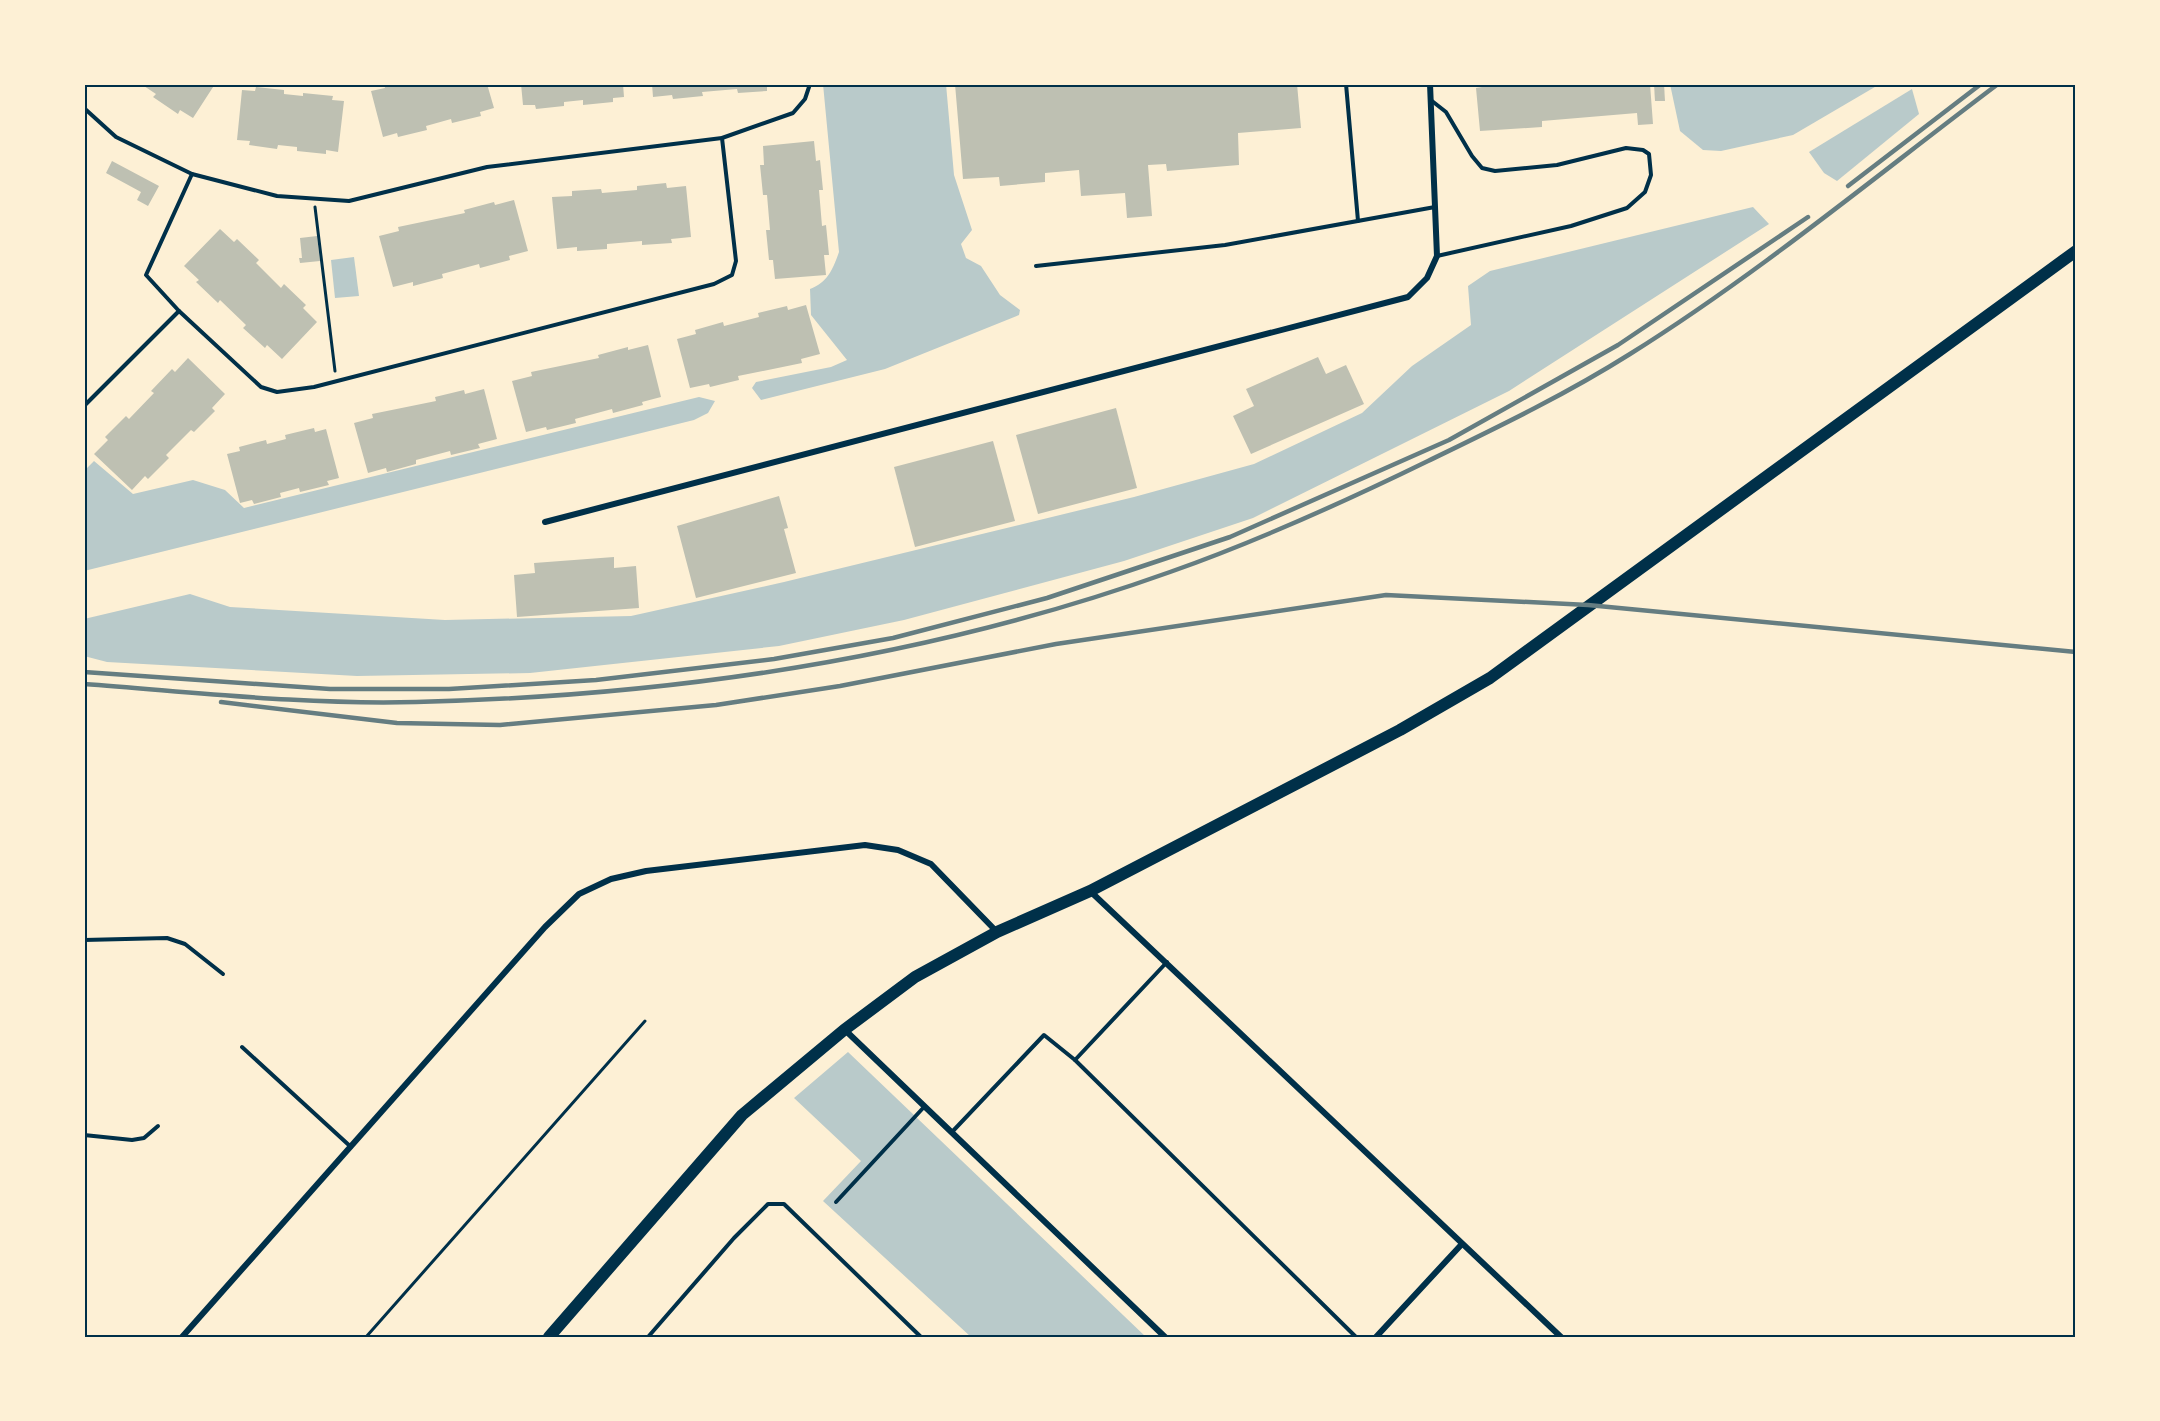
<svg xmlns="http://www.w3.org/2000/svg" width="2160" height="1421" viewBox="0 0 2160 1421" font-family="Montserrat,sans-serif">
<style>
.green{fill:#b9caca}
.building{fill:#bec0b2}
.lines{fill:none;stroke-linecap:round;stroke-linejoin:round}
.path{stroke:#003049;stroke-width:3}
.service{stroke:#003049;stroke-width:4}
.minor{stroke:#003049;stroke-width:6}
.secondary{stroke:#003049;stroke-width:12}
.rail{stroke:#657d81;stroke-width:4.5}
.neatline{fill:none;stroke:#003049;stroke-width:2}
</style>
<rect width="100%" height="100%" fill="#fdf0d5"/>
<!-- green -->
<g class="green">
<path d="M823 84H946L954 175 972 230 961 244 966 258 981 266 1000 295 1020 310 1019 315 885 369 761 400 752 388 756 382 831 367 847 360 811 315 810 289C828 282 833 269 839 252Z"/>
<polygon points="1670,84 1880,84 1793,135 1721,151 1703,150 1680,131"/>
<polygon points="1912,89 1919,114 1837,181 1824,173 1809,152"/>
<polygon points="1753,207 1769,224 1509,391 1253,518 1124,561 904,620 779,646 530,673 357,676 107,662 84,656 84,619 190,594 230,607 445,620 631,616 784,582 1134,497 1254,464 1362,413 1412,366 1471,325 1468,286 1490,271"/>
<polygon points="354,257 359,296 335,298 331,260"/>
<polygon points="699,397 715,401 708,413 694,420 84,571 84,471 94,461 133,494 193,480 225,490 244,508"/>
<polygon points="848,1052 1146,1337 971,1337 823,1201 861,1161 794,1098"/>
</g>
<!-- building -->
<g class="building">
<polygon points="141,84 215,84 193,118 180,110 178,114 153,97 156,94"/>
<polygon points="384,84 487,84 494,108 480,112 481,116 452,123 451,119 426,126 427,130 398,137 397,133 383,137 371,91 385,88"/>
<polygon points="521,84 623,84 624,97 613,98 613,102 583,105 583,100 564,102 564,106 536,109 535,105 523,105"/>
<polygon points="652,84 783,84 783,86 767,87 767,91 738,93 737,89 702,92 703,96 673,99 672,95 653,97"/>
<polygon points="955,84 1297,84 1301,128 1238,133 1239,165 1167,171 1166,164 1148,165 1152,216 1127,218 1125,193 1081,196 1079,170 1045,173 1045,182 1000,186 999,177 963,179"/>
<polygon points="1481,84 1650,84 1653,124 1638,125 1637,113 1542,121 1542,127 1480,131 1476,88 1482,87"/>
<polygon points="1654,84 1664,84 1665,101 1655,101"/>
<polygon points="256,87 284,90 284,94 303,96 303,93 333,96 332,100 344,101 338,152 326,150 326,154 297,151 297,147 278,145 277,149 249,145 250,141 237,140 242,90 255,91"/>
<polygon points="814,141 816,161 820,160 823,190 819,190 822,226 826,225 829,255 824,255 826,275 775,279 773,260 769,260 766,230 770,230 767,195 763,195 760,165 764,165 763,146"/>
<polygon points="112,161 159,186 148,206 137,200 141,192 106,173"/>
<polygon points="666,183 667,188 686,186 691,237 671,239 672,243 642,245 642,241 607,244 607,249 577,251 577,247 557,249 552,197 572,196 572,191 601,189 602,193 637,190 637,186"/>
<polygon points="514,200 528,251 509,256 510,260 480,268 479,264 442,274 443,278 413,286 413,282 393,287 379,236 399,231 398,227 465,213 464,210 494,202 495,205"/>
<polygon points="220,229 234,242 237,239 259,260 256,263 281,288 284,284 306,305 303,308 317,322 282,359 267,345 265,348 243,328 246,325 220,300 218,303 196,282 199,280 184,266"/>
<polygon points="317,236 320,261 300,263 299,258 302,258 300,238"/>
<polygon points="806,305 820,354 801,359 802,363 738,376 739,380 710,387 709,384 690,388 677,339 696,334 695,330 723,322 724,326 759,317 758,313 787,306 788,310"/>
<polygon points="648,345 661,397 642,402 643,405 613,413 612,409 575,419 576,423 547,430 546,427 526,432 512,381 532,376 531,372 599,358 598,355 628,347 628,350"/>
<polygon points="1318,357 1326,374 1346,365 1364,404 1251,454 1233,416 1254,406 1246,389"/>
<polygon points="188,358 225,394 212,408 215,411 194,432 191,430 166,455 169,458 148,479 145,476 132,490 94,454 108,440 105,437 126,416 129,419 154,393 151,391 172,369 175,372"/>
<polygon points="484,389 497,439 478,444 480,448 451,455 450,451 416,460 416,464 387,472 386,468 368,473 354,423 373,418 372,414 436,401 435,397 464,390 465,394"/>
<polygon points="1116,408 1137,488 1038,514 1016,435"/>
<polygon points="314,428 315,432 326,429 339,478 327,481 329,485 300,492 299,488 280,493 281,497 254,504 252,500 240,503 227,454 240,451 239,447 266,440 267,444 286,439 285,435"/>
<polygon points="993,441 1015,521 915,547 894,467"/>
<polygon points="779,496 788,528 784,529 796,573 696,598 677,526"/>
<polygon points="614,557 614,568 636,566 639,608 517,617 514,575 535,573 534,563"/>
</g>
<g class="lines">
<!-- path -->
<g class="path">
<polyline points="315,207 335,371"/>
<polyline points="366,1337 645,1021"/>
</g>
<!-- service -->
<g class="service">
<polyline points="1346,84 1358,221"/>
<polyline points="1432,101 1446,112 1472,156 1482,168 1495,171 1557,165 1626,148 1643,150 1649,154 1651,175 1645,192 1627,208 1571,226 1437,256"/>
<polyline points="84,108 116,137 192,174 277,196 349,201 487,167 722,138 793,113 805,99 810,84"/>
<polyline points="192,174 146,275 179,311 261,387 277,392 314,387 714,284 732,275 736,261 722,138"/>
<polyline points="1036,266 1225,245 1435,207"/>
<polyline points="84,406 179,311"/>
<polyline points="84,940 167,938 185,944 223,974"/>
<polyline points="242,1047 351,1147"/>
<polyline points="1075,1060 1167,962"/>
<polyline points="952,1132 1044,1035 1075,1060 1356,1337"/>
<polyline points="84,1135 132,1140 144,1138 158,1126"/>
<polyline points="836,1202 924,1107"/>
<polyline points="648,1337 734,1238 768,1204 784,1204 921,1337"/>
</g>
<!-- minor -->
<g class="minor">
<polyline points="545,522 1408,297 1427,278 1437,256 1430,84"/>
<polyline points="1090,891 1561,1337"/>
<polyline points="845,1030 1165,1337"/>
<polyline points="182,1337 545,927 579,894 611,879 646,871 865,845 898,850 931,864 997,932"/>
<polyline points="1376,1337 1461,1245"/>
</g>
<!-- secondary -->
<polyline class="secondary" points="549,1337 742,1115 844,1030 915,977 997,932 1090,891 1400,730 1490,678 2076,251"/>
<!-- rail -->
<g class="rail">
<polyline points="1848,186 1981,84"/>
<polyline points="84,672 330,689 449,689 596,680 774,659 893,638 1047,598 1230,537 1449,440 1618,345 1808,217"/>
<path d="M84 684C194 692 305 705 416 702 671 696 930 658 1170 572 1258 541 1344 502 1428 461 1496 428 1565 395 1630 354 1758 274 1877 175 1998 84"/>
<polyline points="221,702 397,723 500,725 716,705 840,686 1056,644 1386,595 1588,605 2076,652"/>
</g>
</g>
<!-- border -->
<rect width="2160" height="1421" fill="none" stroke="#fdf0d5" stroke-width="171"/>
<rect x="86" y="86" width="1988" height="1250" class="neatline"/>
</svg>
